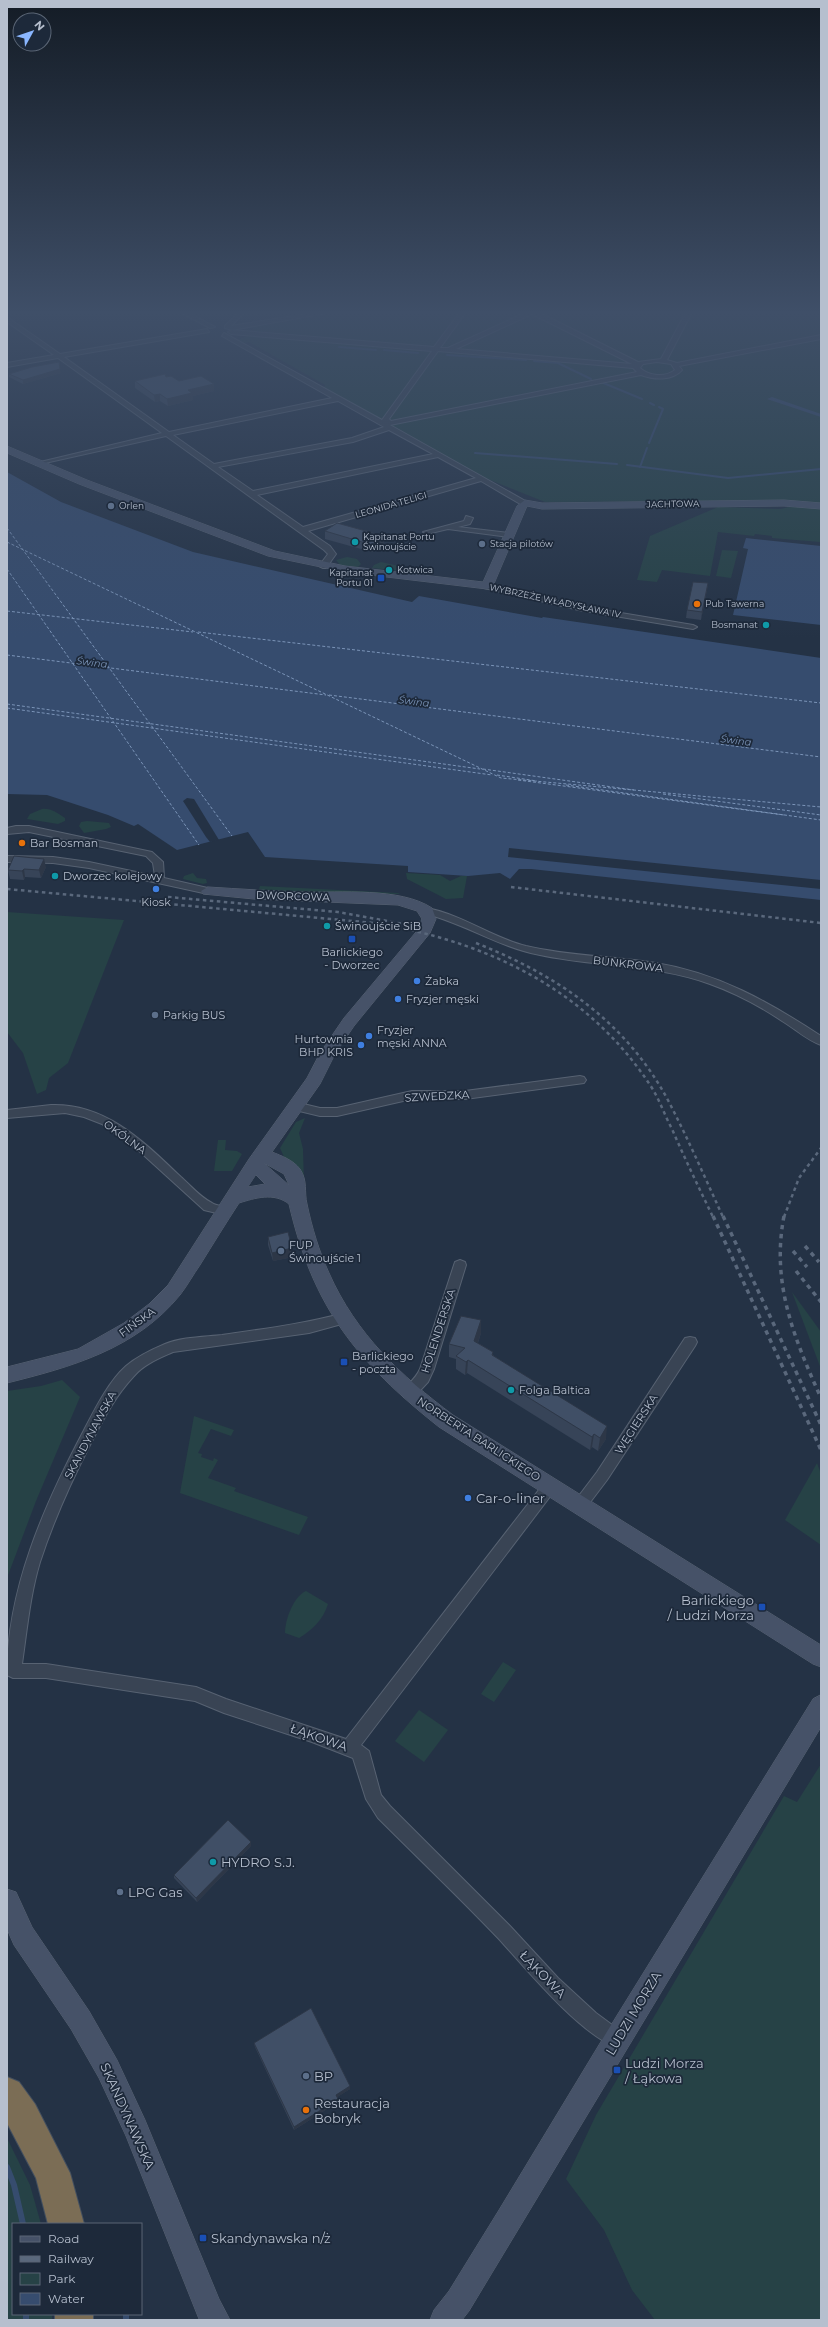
<svg xmlns="http://www.w3.org/2000/svg" width="828" height="2327" viewBox="0 0 828 2327" font-family="Montserrat,sans-serif">
<style>
.green{fill:#264246}
.water{fill:#364c6e}
.pier{fill:#243245}
.lines{fill:none;stroke-linecap:round;stroke-linejoin:round}
.stream-far1{stroke:#364c6e;stroke-width:2}
.stream{stroke:#364c6e;stroke-width:6}
.ferry{stroke:#7b94b8;stroke-width:1;stroke-dasharray:3 2;stroke-linecap:butt}
.street-casing{stroke:#576272;stroke-width:2}
.secondary-casing{stroke:#576272;stroke-width:1}
.highway-casing{stroke:#434f5f;stroke-width:2}
.street{fill:#394454;fill-rule:evenodd}
.secondary{fill:#465268;fill-rule:evenodd}
.highway{fill:#7b6d55;fill-rule:evenodd}
.rail-far1{stroke:#5a687c;stroke-width:2.5;stroke-dasharray:3.5 3.5;stroke-linecap:butt}
.rail{stroke:#5a687c;stroke-width:3.5;stroke-dasharray:4.5 4.5;stroke-linecap:butt}
.wall{fill:#374458}
.shaded-wall{fill:#2d3747}
.building{fill:#404f66;stroke:#2d3747}
.service-dot{fill:#5c6f8a;stroke:#1d293a;stroke-width:1.5}
.culture-dot{fill:#0f9aa8;stroke:#1d293a;stroke-width:1.5}
.transit-dot{fill:#1a4fb4;stroke:#1d293a;stroke-width:1.5}
.food-dot{fill:#e8710a;stroke:#1d293a;stroke-width:1.5}
.shop-dot{fill:#3f7fe0;stroke:#1d293a;stroke-width:1.5}
.labels{text-anchor:middle;stroke-width:3.5;stroke-linejoin:round;paint-order:stroke}
.far-street-label{font-size:9px;fill:#b6bfce;stroke:#1d293a}
.far-poi-label{font-size:9px;fill:#b6bfce;stroke:#1d293a;text-anchor:start}
.far-water-label{font-size:10px;font-style:italic;fill:#7b94b8;stroke:#1d293a}
.poi-label{font-size:11px;fill:#b6bfce;stroke:#1d293a;text-anchor:start}
.street-label{font-size:11px;fill:#b6bfce;stroke:#1d293a}
.near-poi-label{font-size:13px;fill:#b6bfce;stroke:#1d293a;text-anchor:start}
.near-street-label{font-size:13px;fill:#b6bfce;stroke:#1d293a}
</style>
<rect width="100%" height="100%" fill="#243245"/>
<!-- green -->
<g class="green">
<polygon points="341,312 821,312 821,504 728,501 545,502 485,478 324,388 325,385 249,342 244,343 238,340 251,334 254,330 252,327"/>
<polygon points="796,505 821,508 820,542 772,538 772,536 755,534 754,536 718,532 710,576 662,570 657,582 637,580 650,536 718,507 781,509"/>
<polygon points="722,550 738,551 731,578 716,576"/>
<polygon points="347,557 357,559 361,564 358,567 340,565 336,560"/>
<polygon points="381,562 399,566 402,571 372,568 374,565"/>
<path d="M42 809C51 808 57 813 65 818V821L58 824 27 819 30 814Z"/>
<polygon points="87,821 109,823 111,827 106,829 84,833 79,826 81,822"/>
<polygon points="193,873 197,878 206,879 207,883 203,884 183,879 184,876"/>
<polygon points="406,873 440,875 450,881 461,876 467,876 463,898 446,899 407,879"/>
<polygon points="260,886 398,893 400,894 258,892"/>
<polygon points="7,912 124,920 68,1063 49,1078 46,1090 37,1094 23,1053 7,1032"/>
<polygon points="305,1118 299,1133 303,1149 304,1183 297,1169 284,1157 280,1148 296,1122"/>
<polygon points="218,1140 226,1140 225,1150 237,1151 242,1154 232,1171 214,1171"/>
<polygon points="792,1292 821,1332 821,1369"/>
<polygon points="62,1380 80,1397 36,1501 7,1578 7,1391 41,1386"/>
<polygon points="194,1416 234,1430 231,1436 211,1429 198,1453 202,1454 201,1457 213,1461 214,1458 218,1460 208,1478 236,1488 234,1491 308,1517 299,1535 180,1493"/>
<polygon points="817,1463 821,1474 821,1545 785,1520"/>
<path d="M306 1591 328 1604C323 1620 312 1630 299 1638L285 1633C285 1620 293 1597 306 1591Z"/>
<polygon points="503,1662 516,1670 494,1702 481,1694"/>
<polygon points="419,1710 448,1730 424,1762 395,1741"/>
<polygon points="821,1764 821,2320 655,2320 632,2290 604,2230 566,2179 596,2115 784,1796 797,1802"/>
<polygon points="7,2138 30,2185 41,2224 13,2224 13,2314 52,2314 52,2320 7,2320"/>
</g>
<!-- water -->
<g class="water">
<polygon points="772,397 821,414 821,417 767,399"/>
<polygon points="7,472 61,502 193,552 412,602 419,596 542,618 543,617 821,658 821,900 531,869 519,869 510,879 500,873 468,876 408,872 408,866 265,857 248,832 177,850 138,824 134,826 108,815 47,795 7,794"/>
<polygon points="746,538 821,546 821,625 733,615 748,549 743,548"/>
</g>
<!-- pier -->
<g class="pier">
<polygon points="187,798 194,799 219,840 210,842 206,837 183,801"/>
<polygon points="509,848 821,880 821,889 508,857"/>
</g>
<g class="lines">
<!-- stream-far1 -->
<g class="stream-far1">
<polyline points="339,347 376,350"/>
<polyline points="384,350 418,353"/>
<polyline points="447,355 526,360"/>
<polyline points="534,361 558,363 591,379"/>
<polyline points="601,382 642,399"/>
<polyline points="650,403 654,405"/>
<polyline points="649,443 663,409 659,407"/>
<polyline points="475,453 617,464"/>
<polyline points="627,465 728,478 821,469"/>
<polyline points="640,467 647,448"/>
</g>
<!-- stream -->
<g class="stream">
<polyline points="7,2167 14,2185 23,2224"/>
<polyline points="26,2314 26,2320"/>
<polyline points="126,2314 126,2320"/>
</g>
<!-- ferry -->
<g class="ferry">
<polyline points="7,528 232,836"/>
<polyline points="7,542 501,778 821,807"/>
<polyline points="7,569 199,845"/>
<polyline points="7,611 193,632"/>
<polyline points="198,632 821,703"/>
<polyline points="7,655 326,695"/>
<polyline points="329,695 821,757"/>
<polyline points="7,704 480,769"/>
<polyline points="7,708 492,775"/>
<polyline points="483,769 634,790"/>
<polyline points="497,775 537,781"/>
<polyline points="518,780 784,815"/>
<polyline points="566,785 821,820"/>
<polyline points="663,794 821,815"/>
</g>
<!-- street casing -->
<g class="street-casing">
<g id="street">
<polygon points="180,312 187,312 215,327 210,328"/>
<polygon points="239,312 245,312 231,326 319,312 332,312 232,330 225,328 225,326"/>
<path d="M460 312H466L440 348H448L527 312H538L638 362 661 359 686 312H692L667 360 677 363 821 335V339L679 366 682 370C672 381 654 380 641 375L390 425 529 503 522 505 481 481 308 531 330 546 336 554 326 568H323L319 566 328 554 324 550 166 436 36 465V463L162 433 58 358 7 367V363L54 355 7 322V317L60 354 207 329 209 332 64 357 169 432 332 398 222 336 224 333 382 420 432 351 231 334 228 332 231 330 434 347ZM532 314 632 364 456 349ZM438 351 633 368 637 372 391 421 389 419ZM657 362 671 364 675 370C665 378 649 376 640 368L643 364ZM338 401 384 427 352 438 214 464 173 435ZM389 430 433 454 253 491 218 467 353 442ZM438 457 476 478 303 527 257 495Z"/>
<polygon points="466,516 473,518 470,524 458,527 509,533 513,535 509,537 448,529 427,534 423,532 464,521"/>
<polygon points="484,584 579,606 693,625 697,627 693,629 579,610 484,588"/>
<polygon points="16,826 29,826 152,852 163,862 164,878 212,889 213,891 208,894 89,868 53,863 7,862 7,856 53,857 89,862 155,876 153,863 146,856 29,832 7,834 7,828"/>
<path d="M427 908C463 915 491 937 526 946 569 956 612 956 656 963 718 973 769 1002 821 1036V1045C808 1041 794 1028 782 1021 760 1006 735 993 710 984 655 964 596 967 540 955 498 947 464 923 423 913V909Z"/>
<polygon points="580,1076 584,1077 586,1080 584,1083 465,1099 412,1099 337,1116 320,1116 291,1109 289,1106 295,1102 320,1108 337,1108 412,1091 465,1091"/>
<path d="M51 1105C106 1103 144 1142 181 1177 190 1185 200 1197 212 1203 216 1206 224 1206 229 1208L231 1211 229 1214 225 1215 204 1210 138 1150 102 1124 84 1117 65 1113 7 1118V1110Z"/>
<path d="M460 1260 465 1262 466 1265 434 1369 428 1382 414 1397 409 1398 404 1397 402 1393C407 1384 415 1380 420 1369L454 1265 455 1262Z"/>
<path d="M344 1313 349 1314 351 1318 349 1322 309 1333 173 1352C160 1358 144 1364 134 1376 115 1396 103 1420 90 1445 71 1482 53 1522 40 1562 30 1595 27 1630 22 1664H46L196 1687 226 1699 346 1739 545 1482 550 1480 555 1482 557 1486 555 1490 361 1745 369 1751 381 1795 390 1806 510 1926 558 1978 596 2013 623 2033 626 2039 623 2045 617 2048C578 2032 528 1971 499 1939 460 1898 418 1858 378 1818L366 1799 353 1758 312 1742 224 1713 195 1701 46 1678H13L7 1675C7 1589 44 1506 83 1432 94 1411 108 1382 126 1366 138 1356 151 1350 165 1344 182 1337 204 1337 222 1335 263 1329 304 1324 344 1313Z"/>
<polygon points="690,1337 695,1338 697,1342 695,1346 607,1480 585,1509 580,1511 575,1509 573,1505 575,1501 597,1472 685,1338"/>
</g>
</g>
<!-- secondary casing -->
<g class="secondary-casing">
<g id="secondary">
<polygon points="7,446 87,480 275,551 345,566 483,582 517,506 525,500 542,503 784,500 821,503 821,509 784,506 542,509 527,506 493,586 487,589 345,572 268,556 79,484 7,453"/>
<path d="M208 887C240 889 271 891 303 892 340 893 400 887 432 908L436 919 430 933 354 1026 335 1054 320 1084 272 1152C282 1156 293 1160 300 1169 308 1181 304 1192 307 1204 312 1228 319 1251 329 1273 356 1334 401 1376 453 1415L821 1645V1667L813 1664 439 1427C357 1362 313 1308 289 1204 274 1192 255 1198 239 1203 226 1223 213 1244 200 1265 193 1275 187 1286 180 1295 136 1349 71 1367 7 1383V1367L78 1349 124 1323 149 1304 168 1285 249 1159 307 1078 320 1053 344 1018 416 932 422 919 417 911 398 905 254 899 203 894 201 891ZM264 1163 284 1174 289 1185ZM256 1175 265 1184 248 1187Z"/>
<polygon points="821,1695 821,1727 469,2311 462,2320 430,2320 434,2310 449,2291 499,2210 608,2030 813,1699"/>
<polygon points="7,1889 16,1892 32,1927 89,2011 117,2060 145,2120 219,2299 230,2320 199,2319 126,2136 99,2078 71,2029 14,1945 7,1929"/>
</g>
</g>
<!-- highway casing -->
<g class="highway-casing">
<g id="highway">
<polygon points="7,2077 19,2082 35,2104 70,2173 84,2224 48,2224 36,2178 7,2123"/>
<rect x="55" y="2314" width="38" height="6"/>
</g>
</g>
<!-- street -->
<use href="#street" class="street"/>
<!-- secondary -->
<use href="#secondary" class="secondary"/>
<!-- highway -->
<use href="#highway" class="highway"/>
<!-- rail-far1 -->
<g class="rail-far1">
<polyline points="511,887 821,923"/>
<path d="M7 889 374 923C487 941 589 990 652 1088 660 1101 665 1116 672 1129 685 1159 699 1188 713 1217"/>
<polyline points="168,897 338,912 420,927"/>
<path d="M476 943C559 976 628 1023 670 1104 689 1141 706 1180 723 1217"/>
<polyline points="784,1217 799,1178 821,1148"/>
</g>
<!-- rail -->
<g class="rail">
<polyline points="713,1216 821,1450"/>
<polyline points="723,1216 821,1425"/>
<path d="M784 1216C771 1283 794 1338 821 1398"/>
<polyline points="805,1246 819,1262"/>
<polyline points="793,1251 807,1267"/>
<polyline points="796,1271 821,1302"/>
</g>
</g>
<!-- wall -->
<g class="wall">
<polygon points="61,373 23,384 9,377 9,374"/>
<polygon points="135,381 179,381 214,384 214,391 193,396 193,400 168,406 160,401 155,402 135,388"/>
<polygon points="325,531 384,544 372,552 325,539"/>
<polygon points="708,583 701,620 686,618 687,610"/>
<polygon points="46,867 41,878 25,877 24,880 10,879 8,870"/>
<polygon points="268,1237 293,1257 273,1261 268,1245"/>
<polygon points="481,1320 481,1333 478,1343 493,1352 493,1355 606,1439 598,1451 592,1447 590,1450 467,1373 465,1375 456,1369 456,1359 449,1357 449,1344"/>
<polygon points="251,1846 197,1902 174,1878 174,1875"/>
<polygon points="254,2043 350,2089 337,2097 338,2102 294,2130 255,2047"/>
</g>
<!-- shaded-wall -->
<g class="shaded-wall">
<polygon points="60,369 61,373 23,384 23,380"/>
<polygon points="214,384 214,391 193,396 193,400 168,406 167,399 188,390"/>
<polygon points="160,394 160,401 155,402 154,395"/>
<polygon points="384,536 384,544 372,552 372,545"/>
<polygon points="708,583 707,591 701,620 702,612"/>
<polygon points="44,859 46,867 41,878 39,870"/>
<polygon points="24,869 25,877 24,880 22,871"/>
<polygon points="292,1248 293,1257 273,1261 272,1253"/>
<polygon points="481,1320 481,1333 474,1354 474,1341"/>
<polygon points="468,1360 467,1373 465,1375 466,1362"/>
<polygon points="607,1426 606,1439 598,1451 600,1438"/>
<polygon points="594,1434 592,1447 590,1450 592,1437"/>
<polygon points="251,1842 251,1846 197,1902 196,1898"/>
<polygon points="350,2086 350,2089 336,2098 336,2095"/>
<polygon points="338,2099 338,2102 294,2130 294,2127"/>
</g>
<!-- building -->
<g class="building">
<polygon points="59,362 60,369 23,380 9,374 32,367"/>
<polygon points="165,374 166,377 171,376 179,381 201,376 214,384 188,390 192,393 167,399 160,394 154,395 135,381"/>
<polygon points="337,523 384,536 372,545 325,531"/>
<polygon points="693,582 708,583 702,612 687,610"/>
<polygon points="14,856 44,859 39,870 24,869 22,871 8,870"/>
<polygon points="288,1232 292,1248 272,1253 268,1237"/>
<polygon points="461,1316 481,1320 474,1341 493,1352 492,1355 607,1426 600,1438 594,1434 592,1437 468,1360 466,1362 456,1356 465,1348 449,1344"/>
<polygon points="228,1820 251,1842 196,1898 174,1875"/>
<polygon points="311,2008 350,2086 336,2095 338,2099 294,2127 254,2043"/>
</g>
<!-- sky -->
<linearGradient id="sky" x2="0" y2="1"><stop stop-color="#141c26"/><stop offset="0.49" stop-color="#3f4f68"/><stop offset="1" stop-color="#3f4f68" stop-opacity="0"/></linearGradient>
<rect width="828" height="638" fill="url(#sky)"/>
<!-- markers -->
<g class="service-dot">
<circle cx="111" cy="506" r="4"/>
<circle cx="482" cy="544" r="4"/>
<circle cx="155" cy="1015" r="4"/>
<circle cx="281" cy="1251" r="4"/>
<circle cx="120" cy="1892" r="4"/>
<circle cx="306" cy="2076" r="4"/>
</g>
<g class="culture-dot">
<circle cx="355" cy="542" r="4"/>
<circle cx="389" cy="570" r="4"/>
<circle cx="766" cy="625" r="4"/>
<circle cx="55" cy="876" r="4"/>
<circle cx="327" cy="926" r="4"/>
<circle cx="511" cy="1390" r="4"/>
<circle cx="213" cy="1862" r="4"/>
</g>
<g class="transit-dot">
<rect x="377" y="574" width="8" height="8" rx="2"/>
<rect x="348" y="935" width="8" height="8" rx="2"/>
<rect x="340" y="1358" width="8" height="8" rx="2"/>
<rect x="758" y="1603" width="8" height="8" rx="2"/>
<rect x="613" y="2066" width="8" height="8" rx="2"/>
<rect x="199" y="2234" width="8" height="8" rx="2"/>
</g>
<g class="food-dot">
<circle cx="697" cy="604" r="4"/>
<circle cx="22" cy="843" r="4"/>
<circle cx="306" cy="2110" r="4"/>
</g>
<g class="shop-dot">
<circle cx="156" cy="889" r="4"/>
<circle cx="417" cy="981" r="4"/>
<circle cx="398" cy="999" r="4"/>
<circle cx="369" cy="1036" r="4"/>
<circle cx="361" cy="1045" r="4"/>
<circle cx="468" cy="1498" r="4"/>
</g>
<g class="labels">
<!-- far-street labels -->
<g class="far-street-label">
<text transform="translate(673 504) rotate(-1)" y="3">JACHTOWA</text>
<text transform="translate(391 505) rotate(-16)" y="3">LEONIDA TELIGI</text>
<text transform="translate(555 601) rotate(12)" y="3">WYBRZEŻE WŁADYSŁAWA IV</text>
</g>
<!-- far-poi labels -->
<g class="far-poi-label">
<text x="119" y="509">Orlen</text>
<text x="363" y="540">Kapitanat Portu<tspan x="363" dy="10">Świnoujście</tspan></text>
<text x="490" y="547">Stacja pilotów</text>
<text x="397" y="573">Kotwica</text>
<text x="373" y="576" text-anchor="end">Kapitanat<tspan x="373" dy="10">Portu 01</tspan></text>
<text x="705" y="607">Pub Tawerna</text>
<text x="758" y="628" text-anchor="end">Bosmanat</text>
</g>
<!-- far-water labels -->
<g class="far-water-label">
<text transform="translate(92 662) rotate(7)" y="4">Świna</text>
<text transform="translate(414 701) rotate(7)" y="4">Świna</text>
<text transform="translate(736 740) rotate(7)" y="4">Świna</text>
</g>
<!-- poi labels -->
<g class="poi-label">
<text x="30" y="847">Bar Bosman</text>
<text x="63" y="880">Dworzec kolejowy</text>
<text x="156" y="906" text-anchor="middle">Kiosk</text>
<text x="335" y="930">Świnoujście SiB</text>
<text x="352" y="956" text-anchor="middle">Barlickiego<tspan x="352" dy="13">- Dworzec</tspan></text>
<text x="425" y="985">Żabka</text>
<text x="406" y="1003">Fryzjer męski</text>
<text x="163" y="1019">Parkig BUS</text>
<text x="377" y="1034">Fryzjer<tspan x="377" dy="13">męski ANNA</tspan></text>
<text x="353" y="1043" text-anchor="end">Hurtownia<tspan x="353" dy="13">BHP KRIS</tspan></text>
<text x="289" y="1249">FUP<tspan x="289" dy="13">Świnoujście 1</tspan></text>
<text x="352" y="1360">Barlickiego<tspan x="352" dy="13">- poczta</tspan></text>
<text x="519" y="1394">Folga Baltica</text>
</g>
<!-- street labels -->
<g class="street-label">
<text transform="translate(293 896) rotate(2)" y="4">DWORCOWA</text>
<text transform="translate(628 964) rotate(7)" y="4">BUNKROWA</text>
<text transform="translate(437 1096) rotate(-3)" y="4">SZWEDZKA</text>
<text transform="translate(125 1137) rotate(36)" y="4">OKÓLNA</text>
<text transform="translate(137 1322) rotate(-36)" y="4">FIŃSKA</text>
<text transform="translate(438 1331) rotate(-72)" y="4">HOLENDERSKA</text>
<text transform="translate(636 1424) rotate(-57)" y="4">WĘGIERSKA</text>
<text transform="translate(90 1435) rotate(-62)" y="4">SKANDYNAWSKA</text>
<text transform="translate(479 1439) rotate(33)" y="4">NORBERTA BARLICKIEGO</text>
</g>
<!-- near-poi labels -->
<g class="near-poi-label">
<text x="476" y="1503">Car-o-liner</text>
<text x="754" y="1605" text-anchor="end">Barlickiego<tspan x="754" dy="15">/ Ludzi Morza</tspan></text>
<text x="221" y="1867">HYDRO S.J.</text>
<text x="128" y="1897">LPG Gas</text>
<text x="625" y="2068">Ludzi Morza<tspan x="625" dy="15">/ Łąkowa</tspan></text>
<text x="314" y="2081">BP</text>
<text x="314" y="2108">Restauracja<tspan x="314" dy="15">Bobryk</tspan></text>
<text x="211" y="2243">Skandynawska n/ż</text>
</g>
<!-- near-street labels -->
<g class="near-street-label">
<text transform="translate(319 1737) rotate(19)" y="5">ŁĄKOWA</text>
<text transform="translate(543 1974) rotate(46)" y="5">ŁĄKOWA</text>
<text transform="translate(633 2013) rotate(-59)" y="5">LUDZI MORZA</text>
<text transform="translate(128 2116) rotate(66)" y="5">SKANDYNAWSKA</text>
</g>
</g>
<!-- border -->
<rect width="828" height="2327" fill="none" stroke="#b6bfce" stroke-width="16"/>
<!-- legend -->
<rect x="12" y="2223" width="130" height="92" fill="#1d293a" stroke="#5a6575"/>
<rect x="20" y="2236" width="20" height="6" fill="#465268" stroke="#5a6575"/>
<text x="48" y="2243" font-size="12" fill="#b6bfce">Road</text>
<rect x="20" y="2256" width="20" height="6" fill="#5a687c" stroke="#5a6575"/>
<text x="48" y="2263" font-size="12" fill="#b6bfce">Railway</text>
<rect x="20" y="2273" width="20" height="12" fill="#264246" stroke="#5a6575"/>
<text x="48" y="2283" font-size="12" fill="#b6bfce">Park</text>
<rect x="20" y="2293" width="20" height="12" fill="#364c6e" stroke="#5a6575"/>
<text x="48" y="2303" font-size="12" fill="#b6bfce">Water</text>
<!-- north arrow -->
<g transform="translate(32 32) rotate(50)"><circle r="19" fill="#1d293a" stroke="#5a6575"/>
<path d="M0-3L7 15L0 10L-7 15Z" fill="#8ab6ff"/>
<text y="-6" font-size="11" font-weight="bold" text-anchor="middle" fill="#b6bfce">N</text>
</g>
</svg>
